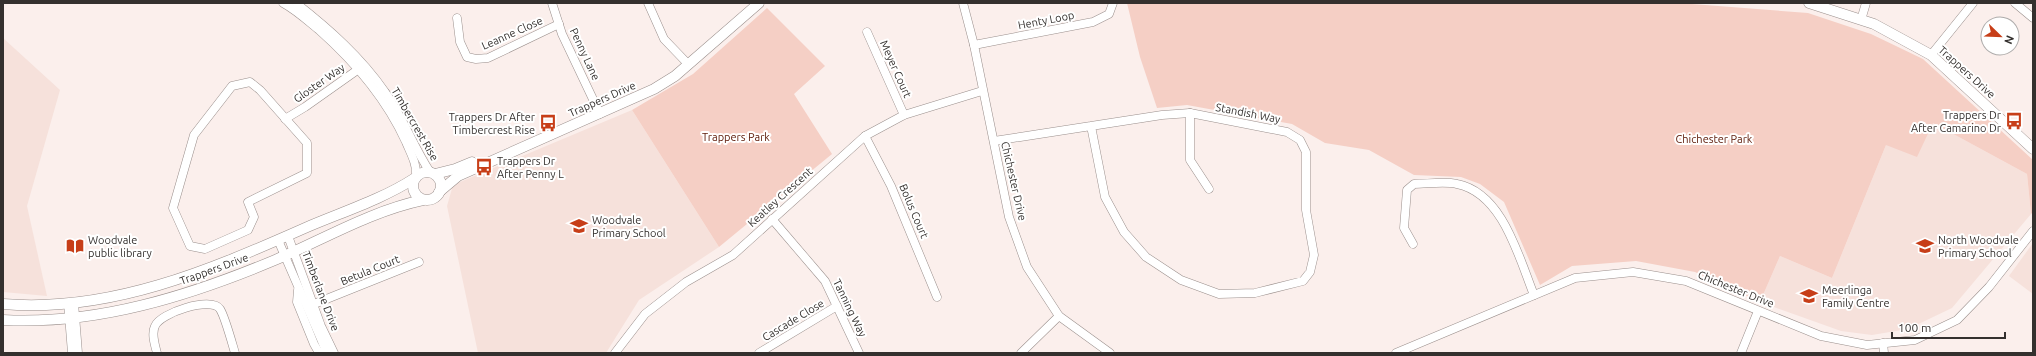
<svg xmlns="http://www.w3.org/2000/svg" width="2036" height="356" viewBox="0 0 2036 356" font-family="Ubuntu,sans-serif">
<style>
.built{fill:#f6e1db}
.green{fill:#f5cfc5}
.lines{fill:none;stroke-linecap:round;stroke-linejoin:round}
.minor-casing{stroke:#9a8f8c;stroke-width:9}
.major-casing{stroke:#9a8f8c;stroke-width:11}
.minor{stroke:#fff;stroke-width:8}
.major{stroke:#fff;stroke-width:10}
.labels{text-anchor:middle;stroke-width:4;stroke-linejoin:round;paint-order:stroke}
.street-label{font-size:11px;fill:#34302e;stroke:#fff}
.poi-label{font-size:11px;fill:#34302e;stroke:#fff;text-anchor:start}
.park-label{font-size:11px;fill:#5b1806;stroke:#fff}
</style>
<rect width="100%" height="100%" fill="#fbefec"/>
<!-- built -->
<g class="built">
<polygon points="3,38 60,90 27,206 47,296 3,292"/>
<polygon points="632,110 719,247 639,300 606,353 478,353 447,206 453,185"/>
<polygon points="1933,123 2027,174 2031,214 1952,308 1908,329 1872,335 1841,331 1760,302 1780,256 1832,278 1886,145"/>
<polygon points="2033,243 2033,294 2009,276"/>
</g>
<!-- green -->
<g class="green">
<polygon points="1127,3 1679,3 1808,13 1871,34 1923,59 2033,160 2033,212 2031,214 2027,174 1933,123 1917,157 1886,145 1832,278 1780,256 1760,302 1695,272 1636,261 1572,266 1540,285 1504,202 1480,184 1461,177 1414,175 1369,150 1325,143 1292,124 1187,105 1157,108 1140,57"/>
<polygon points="767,8 825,66 794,94 832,154 719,247 632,110 693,74"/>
</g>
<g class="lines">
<!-- minor casing -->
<g class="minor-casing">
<g id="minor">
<path d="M283 3C296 10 308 21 319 30 355 62 386 98 406 142 411 154 417 164 416 176"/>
<path d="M296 3C329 29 361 57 385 92 403 117 413 146 430 172"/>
<polyline points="552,3 562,34 600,114"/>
<polyline points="648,3 664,39 688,64"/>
<polyline points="963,3 974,45 1009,217 1027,267 1059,316 1110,353"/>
<polyline points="2015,3 2033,18"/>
<polyline points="457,18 460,42 467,57 476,59 488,58 559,24"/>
<polyline points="1861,20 1866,3"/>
<polyline points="867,32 904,115"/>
<polyline points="974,45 1093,22 1109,14 1113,3"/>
<polyline points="1931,55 1973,3"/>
<polygon points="250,82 260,90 307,143 307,173 248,202 254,217 248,230 205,249 190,246 173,208 194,135 232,86"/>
<polyline points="1190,113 1190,160 1209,189"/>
<polyline points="285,119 305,107 363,66"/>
<polyline points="865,136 891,186 937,297"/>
<polyline points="994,141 1162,115 1190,113 1287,132 1300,140 1306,152 1306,210 1314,255 1310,272 1303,281 1255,293 1219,294 1181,280 1146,257 1124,232 1105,197 1091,126"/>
<polyline points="772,219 825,281 859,353"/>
<polyline points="288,236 321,326 334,353"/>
<polyline points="278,240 327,353"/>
<path d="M1413 244 1404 228 1407 190 1414 184C1427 184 1444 181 1457 184 1503 193 1519 258 1534 295"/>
<polyline points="298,290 297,302 314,344 318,351 323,353"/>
<polyline points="68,303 72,353"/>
<polyline points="74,303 78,353"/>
<polyline points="309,306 419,262"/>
<polyline points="1883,343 1884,353"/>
<path d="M157 353C155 345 151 334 155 326 160 313 211 296 220 309 225 317 232 343 235 353"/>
<polyline points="615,353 645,314 686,282 733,255 865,136 904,115 982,91"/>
<polyline points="759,353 837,306"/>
<polyline points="1021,353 1059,316"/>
<polyline points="1396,353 1575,278 1633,272 1686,281 1821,336 1867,345 1915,340 1957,320 1989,287 2033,231"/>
<polyline points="1741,353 1758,311"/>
</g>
</g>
<!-- major casing -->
<g class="major-casing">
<g id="major">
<polyline points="1809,3 1874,24 1931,55 2033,149"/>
<circle cx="427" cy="186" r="14"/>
<polyline points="435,174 455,169 472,162"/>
<polyline points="439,192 458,176 654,89 675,76 759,3"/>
<path d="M3 304C110 313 210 270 305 228 342 212 381 200 415 178"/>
<path d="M3 320C97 325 189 296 275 260 324 239 371 211 423 200"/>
</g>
</g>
<!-- minor -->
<use href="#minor" class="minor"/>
<!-- major -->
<use href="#major" class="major"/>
</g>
<!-- icons -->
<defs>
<g id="bus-bare" transform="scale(1.38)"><path d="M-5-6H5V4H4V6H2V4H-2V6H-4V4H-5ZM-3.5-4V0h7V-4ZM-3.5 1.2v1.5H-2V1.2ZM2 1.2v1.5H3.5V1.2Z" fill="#c73e18" stroke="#fff" stroke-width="2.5" paint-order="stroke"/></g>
<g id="school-bare" transform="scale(1.38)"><path d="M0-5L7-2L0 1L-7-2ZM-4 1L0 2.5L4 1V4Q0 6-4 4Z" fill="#c73e18" stroke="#fff" stroke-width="2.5" paint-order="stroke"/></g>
<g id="library-bare" transform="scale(1.38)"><path d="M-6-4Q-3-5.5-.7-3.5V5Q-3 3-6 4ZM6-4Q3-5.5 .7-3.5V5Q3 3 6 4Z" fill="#c73e18" stroke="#fff" stroke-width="2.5" paint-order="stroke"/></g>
</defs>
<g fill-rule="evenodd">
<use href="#bus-bare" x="2014" y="121"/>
<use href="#bus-bare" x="548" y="123"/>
<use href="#bus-bare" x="484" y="167"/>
<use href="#school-bare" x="579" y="226"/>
<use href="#library-bare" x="75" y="246"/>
<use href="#school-bare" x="1925" y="246"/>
<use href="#school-bare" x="1809" y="296"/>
</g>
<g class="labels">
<!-- street labels -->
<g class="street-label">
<text transform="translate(1046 20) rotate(-11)" y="4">Henty Loop</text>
<text transform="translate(512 33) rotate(-24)" y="4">Leanne Close</text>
<text transform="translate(585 54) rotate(65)" y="4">Penny Lane</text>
<text transform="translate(896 69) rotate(66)" y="4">Meyer Court</text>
<text transform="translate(1967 72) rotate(42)" y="4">Trappers Drive</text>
<text transform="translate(319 83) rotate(-35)" y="4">Gloster Way</text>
<text transform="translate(602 99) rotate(-24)" y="4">Trappers Drive</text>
<text transform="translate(1248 113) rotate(11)" y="4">Standish Way</text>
<text transform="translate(415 124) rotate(60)" y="4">Timbercrest Rise</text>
<text transform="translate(1014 181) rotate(77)" y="4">Chichester Drive</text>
<text transform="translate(780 197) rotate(-42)" y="4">Keatley Crescent</text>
<text transform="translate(914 211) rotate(67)" y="4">Bolus Court</text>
<text transform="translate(214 269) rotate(-20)" y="4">Trappers Drive</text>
<text transform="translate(370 270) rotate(-22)" y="4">Betula Court</text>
<text transform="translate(1736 289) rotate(22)" y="4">Chichester Drive</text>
<text transform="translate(321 291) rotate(69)" y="4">Timberlane Drive</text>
<text transform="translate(850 308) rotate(64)" y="4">Tanning Way</text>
<text transform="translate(793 320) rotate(-31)" y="4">Cascade Close</text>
</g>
<!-- poi labels -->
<g class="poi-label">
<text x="2001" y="119" text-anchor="end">Trappers Dr<tspan x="2001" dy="13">After Camarino Dr</tspan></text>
<text x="535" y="121" text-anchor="end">Trappers Dr After<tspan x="535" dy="13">Timbercrest Rise</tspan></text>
<text x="497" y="165">Trappers Dr<tspan x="497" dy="13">After Penny L</tspan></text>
<text x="592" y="224">Woodvale<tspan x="592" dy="13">Primary School</tspan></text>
<text x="88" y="244">Woodvale<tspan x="88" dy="13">public library</tspan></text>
<text x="1938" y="244">North Woodvale<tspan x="1938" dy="13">Primary School</tspan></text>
<text x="1822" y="294">Meerlinga<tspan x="1822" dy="13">Family Centre</tspan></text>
</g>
<!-- park labels -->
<g class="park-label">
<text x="736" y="141">Trappers Park</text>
<text x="1714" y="143">Chichester Park</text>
</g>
</g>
<!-- border -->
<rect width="2036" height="356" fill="none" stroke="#34302e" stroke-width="8"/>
<!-- north arrow -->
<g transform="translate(2000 36) rotate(113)"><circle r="19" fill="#ffffff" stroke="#aeacab"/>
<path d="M0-3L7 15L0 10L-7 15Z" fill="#c73e18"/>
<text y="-6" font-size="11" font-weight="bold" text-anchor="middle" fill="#34302e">N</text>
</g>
<!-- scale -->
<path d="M1892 332v6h113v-6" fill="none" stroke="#34302e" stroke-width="2"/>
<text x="1898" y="332" font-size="12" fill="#34302e" stroke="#ffffff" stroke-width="3" paint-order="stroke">100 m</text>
</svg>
